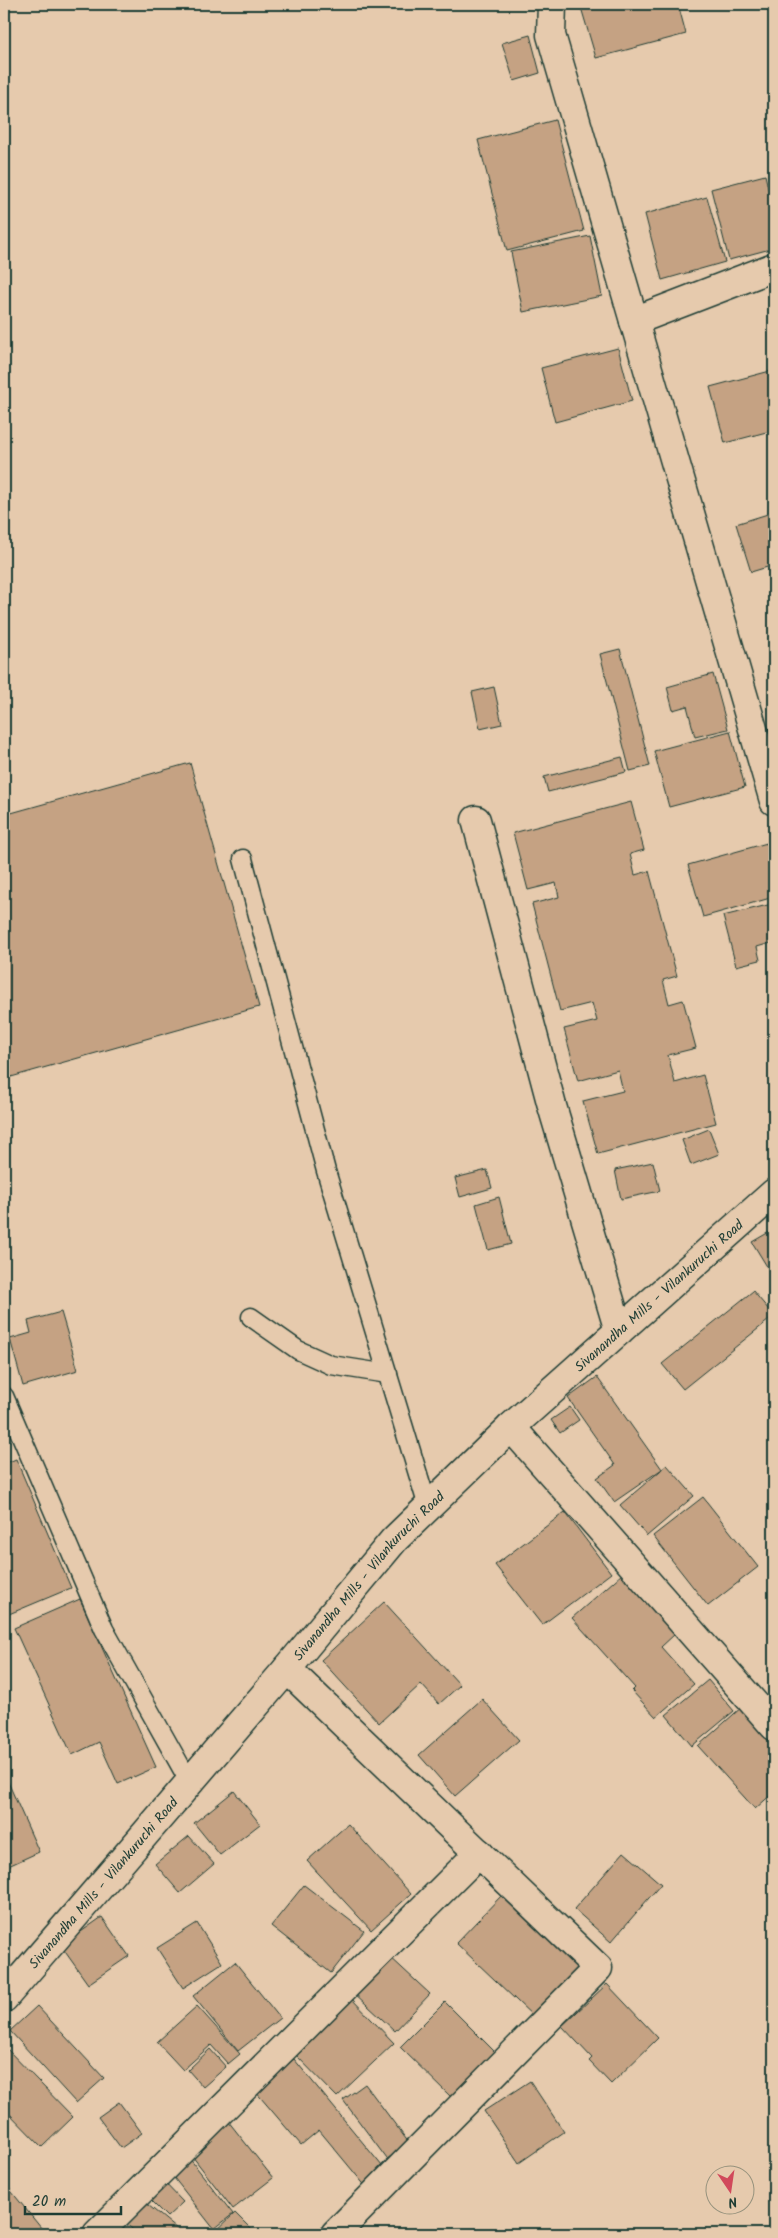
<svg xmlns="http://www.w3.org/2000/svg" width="778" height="2238" viewBox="0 0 778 2238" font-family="Kalam,sans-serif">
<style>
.building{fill:#c5a283;stroke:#1f3d34}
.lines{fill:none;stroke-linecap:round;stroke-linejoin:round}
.lane-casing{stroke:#1f3d34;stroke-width:21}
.street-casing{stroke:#1f3d34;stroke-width:31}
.secondary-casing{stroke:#1f3d34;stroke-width:31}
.lane{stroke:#e6caad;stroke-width:18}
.street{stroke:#e6caad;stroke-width:28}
.secondary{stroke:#e6caad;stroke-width:28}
.labels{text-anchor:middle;stroke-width:4.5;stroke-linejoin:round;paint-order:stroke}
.street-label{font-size:14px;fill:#1f3d34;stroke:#e6caad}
</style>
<rect width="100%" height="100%" fill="#e6caad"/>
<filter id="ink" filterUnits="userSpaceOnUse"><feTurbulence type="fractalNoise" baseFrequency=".02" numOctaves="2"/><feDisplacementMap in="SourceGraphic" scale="10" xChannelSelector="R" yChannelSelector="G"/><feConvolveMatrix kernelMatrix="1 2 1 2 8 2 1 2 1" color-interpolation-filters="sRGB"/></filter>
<g filter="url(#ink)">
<!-- building -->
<g class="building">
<polygon points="580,4 678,4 686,34 596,58"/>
<polygon points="530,35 540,73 514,81 502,43"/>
<polygon points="555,120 584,231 507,251 478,140"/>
<polygon points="765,175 774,213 774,248 729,260 711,189"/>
<polygon points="707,197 725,262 662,280 645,214"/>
<polygon points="590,236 602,296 523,312 511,252"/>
<polygon points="618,348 632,401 555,422 541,368"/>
<polygon points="774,370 774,430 725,443 710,387"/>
<polygon points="774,512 774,565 751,572 736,524"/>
<polygon points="620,649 650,766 630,771 600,654"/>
<polygon points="713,674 728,729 695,737 687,706 673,710 667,687"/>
<polygon points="494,687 502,724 480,729 472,692"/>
<polygon points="730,731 745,787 669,807 654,751"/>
<polygon points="622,757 626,772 548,792 544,777"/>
<polygon points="190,763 259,1007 4,1079 4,815"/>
<polygon points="631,802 644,850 630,854 635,875 649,871 677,976 663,980 669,1004 683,1000 696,1048 668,1055 675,1083 703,1075 716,1123 598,1154 583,1101 623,1091 618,1070 578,1081 564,1029 597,1021 592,1003 560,1011 532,904 559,897 556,883 528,890 513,833"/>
<polygon points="767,843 774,869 774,897 703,917 688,865"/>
<polygon points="772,904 774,942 757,947 760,960 736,966 723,916"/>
<polygon points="709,1129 719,1154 691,1165 682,1140"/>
<polygon points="653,1162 660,1191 621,1199 615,1170"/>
<polygon points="487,1170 492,1188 460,1197 455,1178"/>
<polygon points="499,1197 511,1244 488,1250 476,1204"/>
<polygon points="771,1231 774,1237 774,1278 752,1242"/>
<polygon points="753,1291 774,1316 683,1389 662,1364"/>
<polygon points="61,1312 78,1370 23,1386 10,1339 31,1333 28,1321"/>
<polygon points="597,1377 662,1469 614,1502 597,1478 615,1465 568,1398"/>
<polygon points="570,1407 579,1420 560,1433 551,1420"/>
<polygon points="16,1459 71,1588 9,1614 4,1601 4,1464"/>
<polygon points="667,1465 694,1496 647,1536 620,1505"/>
<polygon points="703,1497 758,1567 708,1606 653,1536"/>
<polygon points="565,1512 611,1573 542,1625 495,1565"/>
<polygon points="622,1574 675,1634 661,1647 694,1684 656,1717 632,1691 635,1688 572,1618"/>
<polygon points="80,1599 156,1767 118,1784 99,1742 72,1755 14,1628"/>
<polygon points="384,1602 460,1685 439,1704 421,1684 379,1723 321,1660"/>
<polygon points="708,1680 734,1711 692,1746 666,1715"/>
<polygon points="482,1699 519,1740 455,1796 419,1755"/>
<polygon points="743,1706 774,1740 774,1792 755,1809 698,1746"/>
<polygon points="4,1773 39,1852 4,1868"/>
<polygon points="234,1791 260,1824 220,1855 194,1823"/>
<polygon points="348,1824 411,1894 371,1930 307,1861"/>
<polygon points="189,1836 214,1864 180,1893 155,1864"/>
<polygon points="624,1852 661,1884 611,1942 574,1909"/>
<polygon points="304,1885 364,1931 331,1973 271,1926"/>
<polygon points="502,1895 583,1971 536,2019 456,1943"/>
<polygon points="102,1917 129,1956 88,1984 61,1946"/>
<polygon points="197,1923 222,1963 183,1988 157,1948"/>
<polygon points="388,1955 430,1994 395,2031 353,1992"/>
<polygon points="235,1962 280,2018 238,2051 193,1996"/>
<polygon points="607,1984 658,2038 611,2084 589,2061 592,2058 562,2026"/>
<polygon points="350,1997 394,2043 337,2097 293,2052"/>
<polygon points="445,2002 496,2053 451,2097 400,2047"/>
<polygon points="37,2006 104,2078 76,2103 10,2031"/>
<polygon points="197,2006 240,2054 228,2064 211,2045 183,2070 157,2042"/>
<polygon points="4,2046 73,2117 42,2147 4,2108"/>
<polygon points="210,2049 226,2067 203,2087 188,2070"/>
<polygon points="294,2059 387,2172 367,2188 319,2130 301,2145 255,2091"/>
<polygon points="530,2081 564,2132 519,2163 484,2111"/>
<polygon points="365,2084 409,2143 387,2159 343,2100"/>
<polygon points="119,2102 142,2133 121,2148 98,2117"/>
<polygon points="228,2121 273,2178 233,2209 189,2152"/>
<polygon points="186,2154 233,2214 214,2229 167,2169"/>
<polygon points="161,2179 183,2202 167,2217 145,2195"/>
<polygon points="7,2186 46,2234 4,2234 4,2189"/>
<polygon points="142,2200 183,2234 138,2234 124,2222"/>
<polygon points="235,2213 256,2234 213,2234"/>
</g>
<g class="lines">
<!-- lane casing -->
<g class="lane-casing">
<g id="lane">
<polyline points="243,859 326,1171 428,1507"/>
<polyline points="251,1317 298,1350 331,1365 388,1374"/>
<polyline points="4,1396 104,1629 190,1783"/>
</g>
</g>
<!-- street casing -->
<g class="street-casing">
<g id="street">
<polyline points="552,4 551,35 634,321"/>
<polyline points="774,267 634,321 774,801"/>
<polyline points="476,820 552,1106 619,1331"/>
<polyline points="511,1427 774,1726"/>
<polyline points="287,1669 598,1968 335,2234"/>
<polyline points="97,2234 479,1853"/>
</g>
</g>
<!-- secondary casing -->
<g class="secondary-casing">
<g id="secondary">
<path id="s1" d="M4 1998 287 1669 394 1540 511 1427 774 1193"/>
</g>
</g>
<!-- lane -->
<use href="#lane" class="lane"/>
<!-- street -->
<use href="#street" class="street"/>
<!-- secondary -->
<use href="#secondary" class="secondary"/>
</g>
</g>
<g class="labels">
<!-- street labels -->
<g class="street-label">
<text dy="5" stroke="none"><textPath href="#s1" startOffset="962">Sivanandha Mills - Vilankuruchi Road</textPath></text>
<text dy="5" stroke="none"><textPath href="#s1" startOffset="558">Sivanandha Mills - Vilankuruchi Road</textPath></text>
<text dy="5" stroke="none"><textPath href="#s1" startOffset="152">Sivanandha Mills - Vilankuruchi Road</textPath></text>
</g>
</g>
<!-- margin -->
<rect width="778" height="2238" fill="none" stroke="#e6caad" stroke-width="20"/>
<rect x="10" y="10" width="758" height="2218" fill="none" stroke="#1f3d34" stroke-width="2" filter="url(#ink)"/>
<!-- north arrow -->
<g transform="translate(730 2190) rotate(167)"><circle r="24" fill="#e6caad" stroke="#96927d"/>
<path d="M0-4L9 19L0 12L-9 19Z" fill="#d1495b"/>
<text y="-8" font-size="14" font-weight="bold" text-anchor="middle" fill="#1f3d34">N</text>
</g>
<!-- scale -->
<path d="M25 2206v8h96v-8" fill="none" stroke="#1f3d34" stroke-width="2.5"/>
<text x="32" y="2206" font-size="15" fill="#1f3d34" stroke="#e6caad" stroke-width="4" paint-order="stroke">20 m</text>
</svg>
